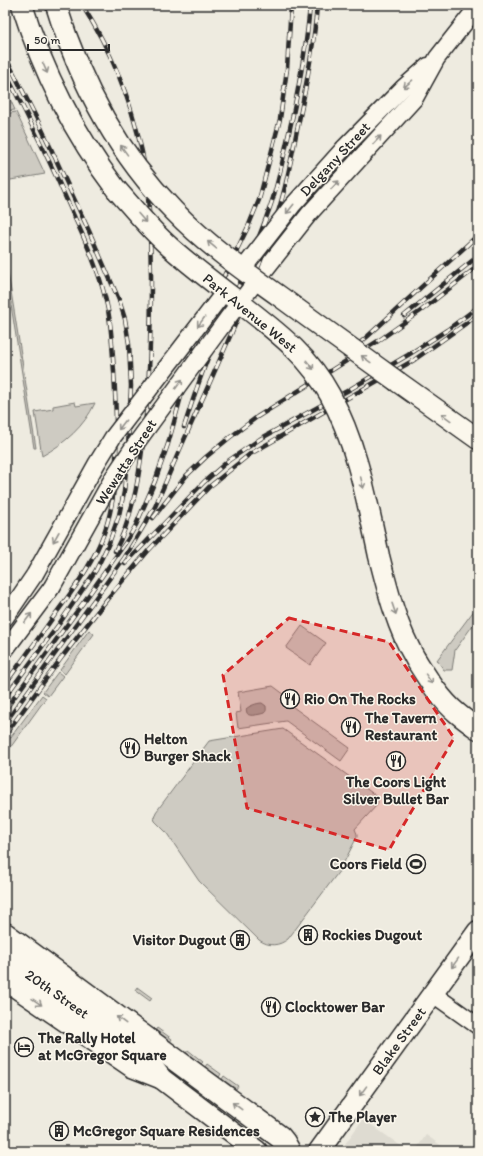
<svg xmlns="http://www.w3.org/2000/svg" width="483" height="1156" viewBox="0 0 483 1156" font-family="Itim,sans-serif">
<style>
.built{fill:#dedbd1}
.green{fill:#cecbc2;stroke:#7c7b76}
.water{fill:#a4a29a;stroke:#74726e}
.lines{fill:none;stroke-linecap:round;stroke-linejoin:round}
.minor-casing{stroke:#2b2b2b;stroke-width:19}
.major-casing{stroke:#2b2b2b;stroke-width:23}
.highway-casing{stroke:#2b2b2b;stroke-width:25}
.minor{stroke:#fbf7ec;stroke-width:16}
.major{stroke:#fbf7ec;stroke-width:20}
.highway{stroke:#fbf7ec;stroke-width:22}
.rail-casing{stroke:#2b2b2b;stroke-width:4.5}
.rail{stroke:#fbf7ec;stroke-width:3;stroke-dasharray:9;stroke-linecap:butt}
.minor-bridge-casing{stroke:#2b2b2b;stroke-width:19;stroke-linecap:butt}
.major-bridge-casing{stroke:#2b2b2b;stroke-width:23;stroke-linecap:butt}
.minor-bridge{stroke:#fbf7ec;stroke-width:16}
.major-bridge{stroke:#fbf7ec;stroke-width:20}
.oneway{stroke:#93918c}
.marked{fill:#d62828;fill-opacity:0.2;stroke:#d62828;stroke-width:3;stroke-dasharray:8 5;stroke-linejoin:round}
.labels{text-anchor:middle;stroke-width:3;stroke-linejoin:round;paint-order:stroke}
.street-label{font-size:15px;fill:#2b2b2b;stroke:#fbf7ec}
.poi-label{font-size:15px;font-weight:bold;fill:#2b2b2b;stroke:#fbf7ec;text-anchor:start}
</style>
<rect width="100%" height="100%" fill="#eeebe0"/>
<filter id="ink" filterUnits="userSpaceOnUse"><feTurbulence type="fractalNoise" baseFrequency=".025" numOctaves="2"/><feDisplacementMap in="SourceGraphic" scale="8" xChannelSelector="R" yChannelSelector="G"/><feConvolveMatrix kernelMatrix="1 2 1 2 8 2 1 2 1" color-interpolation-filters="sRGB"/></filter>
<g filter="url(#ink)">
<!-- built -->
<g class="built">
<polygon points="363,1119 408,1151 340,1151"/>
<polygon points="426,1135 449,1151 415,1151"/>
</g>
<!-- green -->
<g class="green">
<polygon points="5,88 15,110 5,111"/>
<polygon points="16,112 45,174 5,181 5,114"/>
<polygon points="6,260 36,448 34,448 5,268"/>
<path d="M75 402 76 406 95 403C84 427 65 443 42 456L35 412 53 409V406Z"/>
<polygon points="478,605 478,618 455,650 452,670 444,670 437,660"/>
<polygon points="302,626 326,643 310,665 286,648"/>
<polygon points="89,630 94,634 65,674 60,670"/>
<polygon points="58,672 63,676 48,696 43,692"/>
<polygon points="273,686 285,695 282,699 350,748 341,761 286,721 238,728 236,713 241,712 238,692"/>
<polygon points="42,695 46,698 5,755 5,745"/>
<path d="M283 729 375 795 378 802 377 805 355 829 357 834V837L340 870 288 939C279 946 269 947 259 940L199 881 166 832 155 821 154 818 156 812 209 741Z"/>
<polygon points="137,987 152,998 150,1001 135,990"/>
<polygon points="157,1028 172,1039 170,1042 155,1031"/>
<polygon points="188,1050 203,1062 201,1064 186,1053"/>
<polygon points="207,1064 221,1074 219,1077 205,1067"/>
<polygon points="224,1076 238,1086 236,1089 222,1079"/>
</g>
<!-- water -->
<path class="water" d="M262 703 266 706C266 709 267 711 264 713 262 714 251 716 250 715 248 715 248 714 247 713L246 709C249 706 257 703 262 703Z"/>
<g class="lines">
<!-- minor casing -->
<g class="minor-casing">
<g id="minor">
<polyline points="344,148 403,88 428,66"/>
<polyline points="257,280 309,214 415,98 437,58 478,6"/>
<polyline points="225,291 242,270"/>
<polyline points="5,618 35,574"/>
<polyline points="5,650 52,587"/>
<polyline points="433,994 478,1026"/>
</g>
</g>
<!-- major casing -->
<g class="major-casing">
<g id="major">
<path d="M22 5C43 72 73 132 116 189"/>
<polyline points="398,382 478,439"/>
<path d="M416 660C428 679 440 699 457 713 464 719 471 724 478 729"/>
<polyline points="5,957 142,1054 162,1079 257,1151"/>
<polyline points="5,980 132,1067 160,1078"/>
<polyline points="319,1151 478,931"/>
</g>
</g>
<!-- highway casing -->
<g class="highway-casing">
<polyline id="highway" points="5,934 280,1137 284,1142 289,1151"/>
</g>
<!-- minor -->
<use href="#minor" class="minor"/>
<!-- major -->
<use href="#major" class="major"/>
<!-- highway -->
<use href="#highway" class="highway"/>
<!-- rail casing -->
<g class="rail-casing">
<g id="rail">
<path d="M82 5C111 50 131 100 142 152 150 193 150 234 151 275 151 326 150 376 145 426 140 469 135 513 115 551"/>
<polyline points="5,56 40,125 89,231 119,300 125,319 129,344 131,386 128,447 124,492 119,515 109,543 96,570 59,624 5,697"/>
<path d="M5 72C29 118 52 166 73 214 86 242 99 271 106 301 112 324 112 348 114 371 115 390 116 409 116 428 117 466 116 507 100 543 89 569 71 593 54 616 38 639 21 662 5 684"/>
<polyline points="404,316 478,256"/>
<polyline points="345,356 368,336 478,235"/>
<path d="M184 427C192 402 200 377 210 353 231 301 256 251 273 198 281 172 286 145 292 119 300 81 307 44 310 5"/>
<polyline points="153,518 186,476 206,457 229,438 257,417 378,341 422,310 478,266"/>
<polyline points="125,564 204,482 228,461 260,439 347,391 408,355 447,330 478,307"/>
<polyline points="5,710 88,596 128,539 136,525 155,481 168,444 193,353 202,327 223,278 248,227 259,200 280,119 287,69 291,5"/>
<path d="M5 723 125 557 155 507C195 411 243 317 276 218 286 190 291 159 297 130 306 88 314 47 317 5"/>
<polyline points="5,735 62,657 108,598 148,551 209,487 250,454 414,360 478,315"/>
</g>
</g>
<!-- rail -->
<use href="#rail" class="rail"/>
<!-- minor-bridge casing -->
<g class="minor-bridge-casing">
<g id="minor-bridge">
<polyline points="242,270 292,206 344,148"/>
<polyline points="35,574 97,463 113,437 225,291"/>
<polyline points="52,587 114,476 132,449 227,319 257,280"/>
</g>
</g>
<!-- major-bridge casing -->
<g class="major-bridge-casing">
<g id="major-bridge">
<path d="M56 5C80 83 116 152 174 211 206 244 244 271 282 298 320 326 359 354 398 382"/>
<path d="M116 189C134 209 151 231 171 248 196 270 223 290 249 310 281 335 310 358 330 395 357 444 367 501 379 556 388 592 397 628 416 660"/>
</g>
</g>
<!-- minor-bridge -->
<use href="#minor-bridge" class="minor-bridge"/>
<!-- major-bridge -->
<use href="#major-bridge" class="major-bridge"/>
</g>
<!-- one-way arrows -->
<defs><path id="oneway-shaft" d="M-6 0H5M1.5-3L5.5 0L1.5 3" fill="none" stroke-width="1.6" stroke-linecap="round" stroke-linejoin="round"/></defs>
<g class="oneway">
<use href="#oneway-shaft" transform="translate(45 68) rotate(66)"/>
<use href="#oneway-shaft" transform="translate(408 84) rotate(140)"/>
<use href="#oneway-shaft" transform="translate(377 140) rotate(-47)"/>
<use href="#oneway-shaft" transform="translate(124 150) rotate(-126)"/>
<use href="#oneway-shaft" transform="translate(335 185) rotate(-47)"/>
<use href="#oneway-shaft" transform="translate(290 209) rotate(129)"/>
<use href="#oneway-shaft" transform="translate(142 218) rotate(49)"/>
<use href="#oneway-shaft" transform="translate(212 245) rotate(-140)"/>
<use href="#oneway-shaft" transform="translate(201 322) rotate(127)"/>
<use href="#oneway-shaft" transform="translate(366 359) rotate(-144)"/>
<use href="#oneway-shaft" transform="translate(310 365) rotate(51)"/>
<use href="#oneway-shaft" transform="translate(179 384) rotate(-54)"/>
<use href="#oneway-shaft" transform="translate(446 417) rotate(-144)"/>
<use href="#oneway-shaft" transform="translate(122 425) rotate(127)"/>
<use href="#oneway-shaft" transform="translate(362 483) rotate(77)"/>
<use href="#oneway-shaft" transform="translate(56 537) rotate(119)"/>
<use href="#oneway-shaft" transform="translate(394 609) rotate(71)"/>
<use href="#oneway-shaft" transform="translate(28 618) rotate(-53)"/>
<use href="#oneway-shaft" transform="translate(429 679) rotate(55)"/>
<use href="#oneway-shaft" transform="translate(455 963) rotate(126)"/>
<use href="#oneway-shaft" transform="translate(37 1002) rotate(34)"/>
<use href="#oneway-shaft" transform="translate(121 1020) rotate(-143)"/>
<use href="#oneway-shaft" transform="translate(363 1091) rotate(126)"/>
<use href="#oneway-shaft" transform="translate(237 1106) rotate(-143)"/>
</g>
</g>
<!-- marked area -->
<path class="marked" d="M289 618 389 642 454 738 389 850 247 808 223 675Z"/>
<!-- icons -->
<defs>
<g id="restaurant-ring" transform="scale(1)"><circle r="9.5" fill="#fbf7ec" stroke="#2b2b2b" stroke-width="1.5"/><path d="M-5-6h1v4h1v-4h1v4h1v-4h1v5L-1.5 .5V6h-2V.5L-5-1ZM5-6V6H3V1.5H1.5Q1.5-4 5-6Z" fill="#2b2b2b"/></g>
<g id="stadium-ring" transform="scale(1)"><circle r="9.5" fill="#fbf7ec" stroke="#2b2b2b" stroke-width="1.5"/><path d="M0-5a6.5 5 0 1 0 0 10a6.5 5 0 1 0 0-10ZM-3.5-1.8h7v3.6h-7Z" fill="#2b2b2b"/></g>
<g id="building-ring" transform="scale(1)"><circle r="9.5" fill="#fbf7ec" stroke="#2b2b2b" stroke-width="1.5"/><path d="M-4-6H4V6H1V3H-1V6H-4ZM-2.5-4.3h1.7v1.8h-1.7ZM.8-4.3h1.7v1.8H.8ZM-2.5-1h1.7V.8h-1.7ZM.8-1h1.7V.8H.8Z" fill="#2b2b2b"/></g>
<g id="hotel-ring" transform="scale(1)"><circle r="9.5" fill="#fbf7ec" stroke="#2b2b2b" stroke-width="1.5"/><path d="M-6-4.5h1.5V1H6V5H4.5V3h-9V5H-6ZM-4 0a1.8 1.8 0 1 1 3.6 0ZM.5 0V-2.5h3Q6-2.5 6 0Z" fill="#2b2b2b"/></g>
<g id="sight-ring" transform="scale(1)"><circle r="9.5" fill="#fbf7ec" stroke="#2b2b2b" stroke-width="1.5"/><path d="M0-6L1.8-2.2L6-1.7L2.9 1.2L3.7 5.4L0 3.3L-3.7 5.4L-2.9 1.2L-6-1.7L-1.8-2.2Z" fill="#2b2b2b"/></g>
</defs>
<g fill-rule="evenodd">
<use href="#restaurant-ring" x="290" y="699"/>
<use href="#restaurant-ring" x="351" y="727"/>
<use href="#restaurant-ring" x="130" y="748"/>
<use href="#restaurant-ring" x="396" y="761"/>
<use href="#stadium-ring" x="416" y="864"/>
<use href="#building-ring" x="308" y="935"/>
<use href="#building-ring" x="240" y="940"/>
<use href="#restaurant-ring" x="271" y="1007"/>
<use href="#hotel-ring" x="24" y="1047"/>
<use href="#sight-ring" x="315" y="1117"/>
<use href="#building-ring" x="59" y="1131"/>
</g>
<g class="labels">
<!-- street labels -->
<g class="street-label">
<text transform="translate(335 159) rotate(-47)" y="5">Delgany Street</text>
<text transform="translate(250 313) rotate(39)" y="5">Park Avenue West</text>
<text transform="translate(126 462) rotate(-57)" y="5">Wewatta Street</text>
<text transform="translate(57 994) rotate(35)" y="5">20th Street</text>
<text transform="translate(399 1041) rotate(-54)" y="5">Blake Street</text>
</g>
<!-- poi labels -->
<g class="poi-label">
<text x="304" y="704">Rio On The Rocks</text>
<text x="365" y="723">The Tavern<tspan x="365" dy="17">Restaurant</tspan></text>
<text x="144" y="744">Helton<tspan x="144" dy="17">Burger Shack</tspan></text>
<text x="396" y="787" text-anchor="middle">The Coors Light<tspan x="396" dy="17">Silver Bullet Bar</tspan></text>
<text x="402" y="869" text-anchor="end">Coors Field</text>
<text x="322" y="940">Rockies Dugout</text>
<text x="226" y="945" text-anchor="end">Visitor Dugout</text>
<text x="285" y="1012">Clocktower Bar</text>
<text x="38" y="1043">The Rally Hotel<tspan x="38" dy="17">at McGregor Square</tspan></text>
<text x="329" y="1122">The Player</text>
<text x="73" y="1136">McGregor Square Residences</text>
</g>
</g>
<!-- margin -->
<rect width="483" height="1156" fill="none" stroke="#fbf7ec" stroke-width="20"/>
<rect x="10" y="10" width="463" height="1136" fill="none" stroke="#2b2b2b" stroke-width="1.5" filter="url(#ink)"/>
<!-- scale -->
<path d="M28 44v6h81v-6" fill="none" stroke="#2b2b2b" stroke-width="2"/>
<text x="34" y="44" font-size="12" fill="#2b2b2b" stroke="#fbf7ec" stroke-width="3" paint-order="stroke">50 m</text>
</svg>
